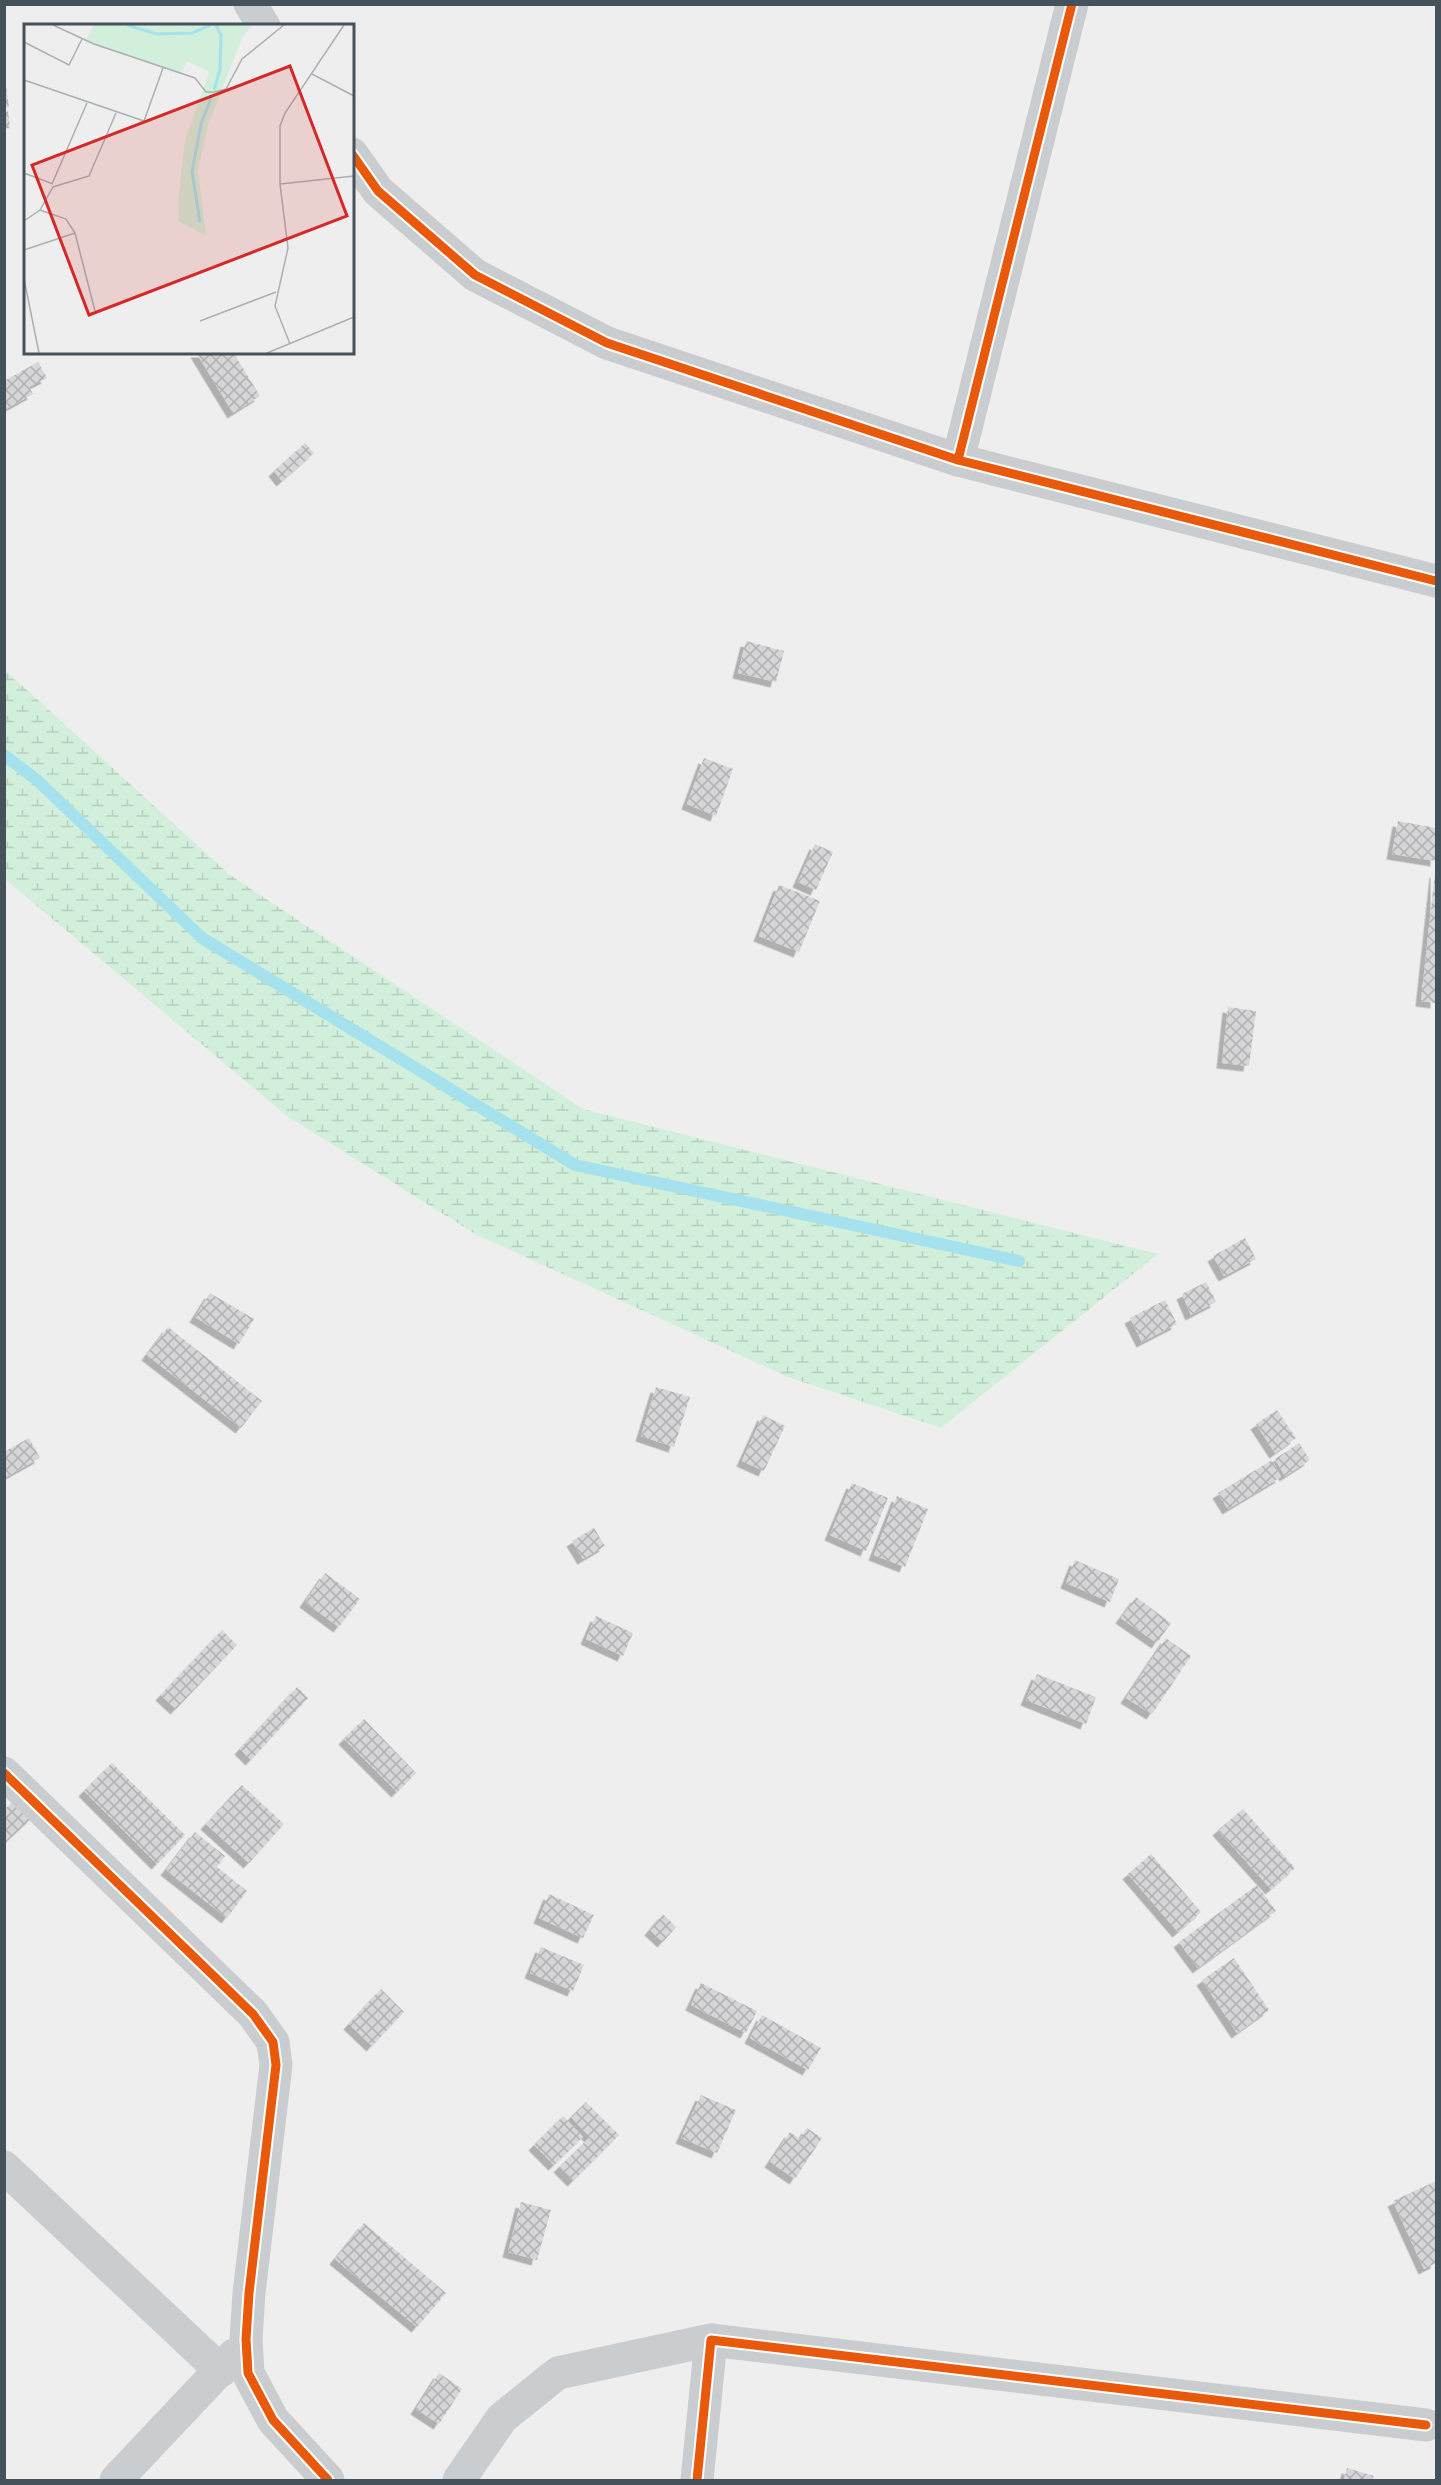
<svg xmlns="http://www.w3.org/2000/svg" width="1441" height="2485" viewBox="0 0 1441 2485" font-family="Jost,sans-serif">
<style>
.wetland{fill:url(#wetland-marsh)}
.lines{fill:none;stroke-linecap:round;stroke-linejoin:round}
.stream{stroke:#a5e2ed;stroke-width:12}
.building{fill:url(#building-cross-hatch);filter:url(#shadow)}
.minor{stroke:#cacdcf;stroke-width:33}
.tertiary{stroke:#cacdcf;stroke-width:33}
.cycleway-casing{stroke:#fff;stroke-width:13}
.cycleway{stroke:#e8590c;stroke-width:9}
.inset-river{fill:none;stroke:#a5e2ed;stroke-width:3}
.inset-road{fill:none;stroke:#abb0b3;stroke-width:1.5}
.view{fill:#d62828;fill-opacity:0.15;stroke:#d62828;stroke-width:3}
.inset-edge{fill:none;stroke:#45525b;stroke-width:3}
</style>
<defs>
<pattern id="wetland-marsh" width="20" height="14" patternUnits="userSpaceOnUse" patternTransform="scale(1.5)"><rect width="20" height="14" fill="#d1efdb"/><path d="M1 5h8M5 5V1M11 12h8M15 12V8" fill="none" stroke="#b5cfbe"/></pattern>
<pattern id="building-cross-hatch" width="8" height="8" patternUnits="userSpaceOnUse" patternTransform="scale(1.5)"><rect width="8" height="8" fill="#d6d6d8"/><path d="M0 0l8 8M0 8l8-8" fill="none" stroke="#afb0b2"/></pattern>
<filter id="shadow"><feDropShadow dx="-5.5" dy="5.5" stdDeviation="0" flood-color="#0004"/></filter>
</defs>
<rect width="100%" height="100%" fill="#efeeee"/>
<!-- wetland -->
<polygon class="wetland" points="5,670 230,875 583,1109 1158,1254 941,1428 788,1377 475,1234 287,1116 5,879"/>
<g class="lines">
<!-- stream -->
<polyline class="stream" points="4,755 37,780 202,938 575,1165 1019,1261"/>
</g>
<!-- building -->
<g class="building">
<polygon points="6,86 9,107 4,108 4,87"/>
<polygon points="8,111 10,128 4,129 4,112"/>
<polygon points="196,352 233,352 260,396 233,413"/>
<polygon points="38,362 47,378 29,387 33,394 4,410 4,381"/>
<polygon points="305,443 314,453 282,481 274,471"/>
<polygon points="746,641 784,651 776,682 738,673"/>
<polygon points="704,758 733,769 716,816 687,804"/>
<polygon points="1398,821 1436,828 1436,861 1392,854"/>
<polygon points="815,844 833,852 816,890 798,882"/>
<polygon points="1435,872 1436,872 1436,1003 1421,1001"/>
<polygon points="779,885 820,901 799,952 759,936"/>
<polygon points="1228,1007 1256,1011 1249,1066 1222,1063"/>
<polygon points="1245,1238 1256,1259 1224,1276 1213,1256"/>
<polygon points="1206,1282 1216,1302 1191,1315 1182,1294"/>
<polygon points="210,1293 254,1319 239,1344 195,1317"/>
<polygon points="1165,1300 1177,1324 1142,1342 1130,1318"/>
<polygon points="168,1327 262,1401 241,1428 147,1355"/>
<polygon points="656,1387 690,1397 674,1447 641,1436"/>
<polygon points="1277,1410 1296,1438 1275,1453 1256,1424"/>
<polygon points="763,1415 785,1426 764,1471 742,1461"/>
<polygon points="29,1438 40,1458 4,1478 4,1452"/>
<polygon points="1299,1443 1310,1460 1285,1476 1275,1459"/>
<polygon points="1272,1460 1281,1477 1228,1509 1218,1493"/>
<polygon points="852,1483 888,1498 866,1551 830,1535"/>
<polygon points="897,1496 928,1509 905,1567 874,1555"/>
<polygon points="594,1528 605,1546 583,1559 572,1541"/>
<polygon points="1075,1560 1119,1579 1110,1602 1066,1583"/>
<polygon points="325,1573 360,1599 339,1627 305,1602"/>
<polygon points="1136,1597 1171,1623 1157,1643 1121,1618"/>
<polygon points="596,1616 633,1633 623,1656 586,1639"/>
<polygon points="222,1630 237,1645 176,1709 161,1695"/>
<polygon points="1166,1638 1191,1656 1152,1714 1126,1698"/>
<polygon points="1037,1674 1096,1697 1086,1724 1026,1700"/>
<polygon points="297,1687 308,1698 251,1760 240,1749"/>
<polygon points="364,1719 416,1773 397,1792 344,1739"/>
<polygon points="112,1763 185,1835 157,1864 84,1791"/>
<polygon points="242,1785 284,1824 249,1863 206,1824"/>
<polygon points="16,1799 33,1817 4,1844 4,1810"/>
<polygon points="1243,1809 1295,1868 1271,1889 1218,1830"/>
<polygon points="195,1832 225,1856 217,1867 247,1891 227,1918 166,1870"/>
<polygon points="1151,1854 1201,1912 1178,1932 1128,1874"/>
<polygon points="1257,1885 1276,1911 1198,1968 1179,1942"/>
<polygon points="549,1894 594,1915 583,1938 539,1918"/>
<polygon points="663,1914 676,1927 663,1942 650,1930"/>
<polygon points="541,1947 584,1965 573,1991 530,1973"/>
<polygon points="1234,1958 1269,2010 1237,2033 1202,1980"/>
<polygon points="701,1983 757,2011 746,2033 691,2005"/>
<polygon points="381,1989 404,2012 372,2046 349,2024"/>
<polygon points="762,2015 821,2048 808,2070 750,2038"/>
<polygon points="701,2095 736,2110 717,2153 681,2138"/>
<polygon points="586,2102 619,2135 573,2181 559,2167 590,2137 571,2117"/>
<polygon points="563,2116 583,2137 554,2165 534,2145"/>
<polygon points="807,2128 822,2138 795,2179 770,2162 790,2132 800,2139"/>
<polygon points="1436,2181 1436,2263 1424,2269 1393,2201"/>
<polygon points="521,2202 551,2210 537,2260 508,2252"/>
<polygon points="364,2223 446,2293 417,2327 335,2259"/>
<polygon points="439,2373 462,2389 439,2424 416,2409"/>
<polygon points="1347,2468 1374,2476 1372,2480 1344,2480"/>
</g>
<g class="lines">
<!-- minor -->
<g class="minor">
<polyline points="958,460 1072,4"/>
<polyline points="4,1773 253,2014 273,2042 276,2065 249,2293 246,2339 248,2373 273,2420 328,2480"/>
<polyline points="4,2167 221,2371"/>
<polyline points="116,2480 234,2355"/>
<polyline points="459,2480 502,2418 558,2373 711,2340"/>
<polyline points="697,2480 711,2340 1426,2425"/>
</g>
<!-- tertiary -->
<g class="tertiary">
<polyline points="250,4 264,26"/>
<polyline points="352,154 378,191 475,275 607,343 958,460 1436,581"/>
</g>
<!-- cycleway casing -->
<g class="cycleway-casing">
<g id="cycleway">
<polyline points="352,154 378,191 475,275 607,343 958,460 1436,581"/>
<polyline points="958,460 1072,4"/>
<polyline points="4,1773 253,2014 273,2042 276,2065 249,2293 246,2339 248,2373 273,2420 328,2480"/>
<polyline points="697,2480 711,2340 1426,2425"/>
</g>
</g>
<!-- cycleway -->
<use href="#cycleway" class="cycleway"/>
</g>
<!-- overview -->
<g transform="translate(24 24)">
<rect width="330" height="330" fill="#efeeee"/>
<path d="M70 1H228L218 14 184 101 174 147 182 212 155 197 154 179 161 116 185 48 163 37 157 49 61 18Z" fill="#d1efdb"/>
<path class="inset-river" d="M103 1 133 10 168 9 187 1M190 66 196 46 197 11 192 1M176 198 168 148 177 100 188 71"/>
<path class="inset-road" d="M29 1 70 20 171 54 182 68H190L202 65 218 35 260 1M0 18 45 41 58 15M288 50 330 72M0 56 120 97 139 44M0 149 29 160M28 160 63 79M256 160 330 152M16 186 42 195 51 209M0 197 16 186 29 163 65 152 92 89M0 226 51 209 71 287M0 255 15 329M176 297 252 268M266 320 251 282 264 224 256 160V102L261 89 320 1M243 329 330 293"/>
<path class="view" d="M266 42 323 192 65 291 8 141Z"/>
<rect width="330" height="330" class="inset-edge"/>
</g>
<!-- border -->
<rect width="1441" height="2485" fill="none" stroke="#45525b" stroke-width="12"/>
</svg>
